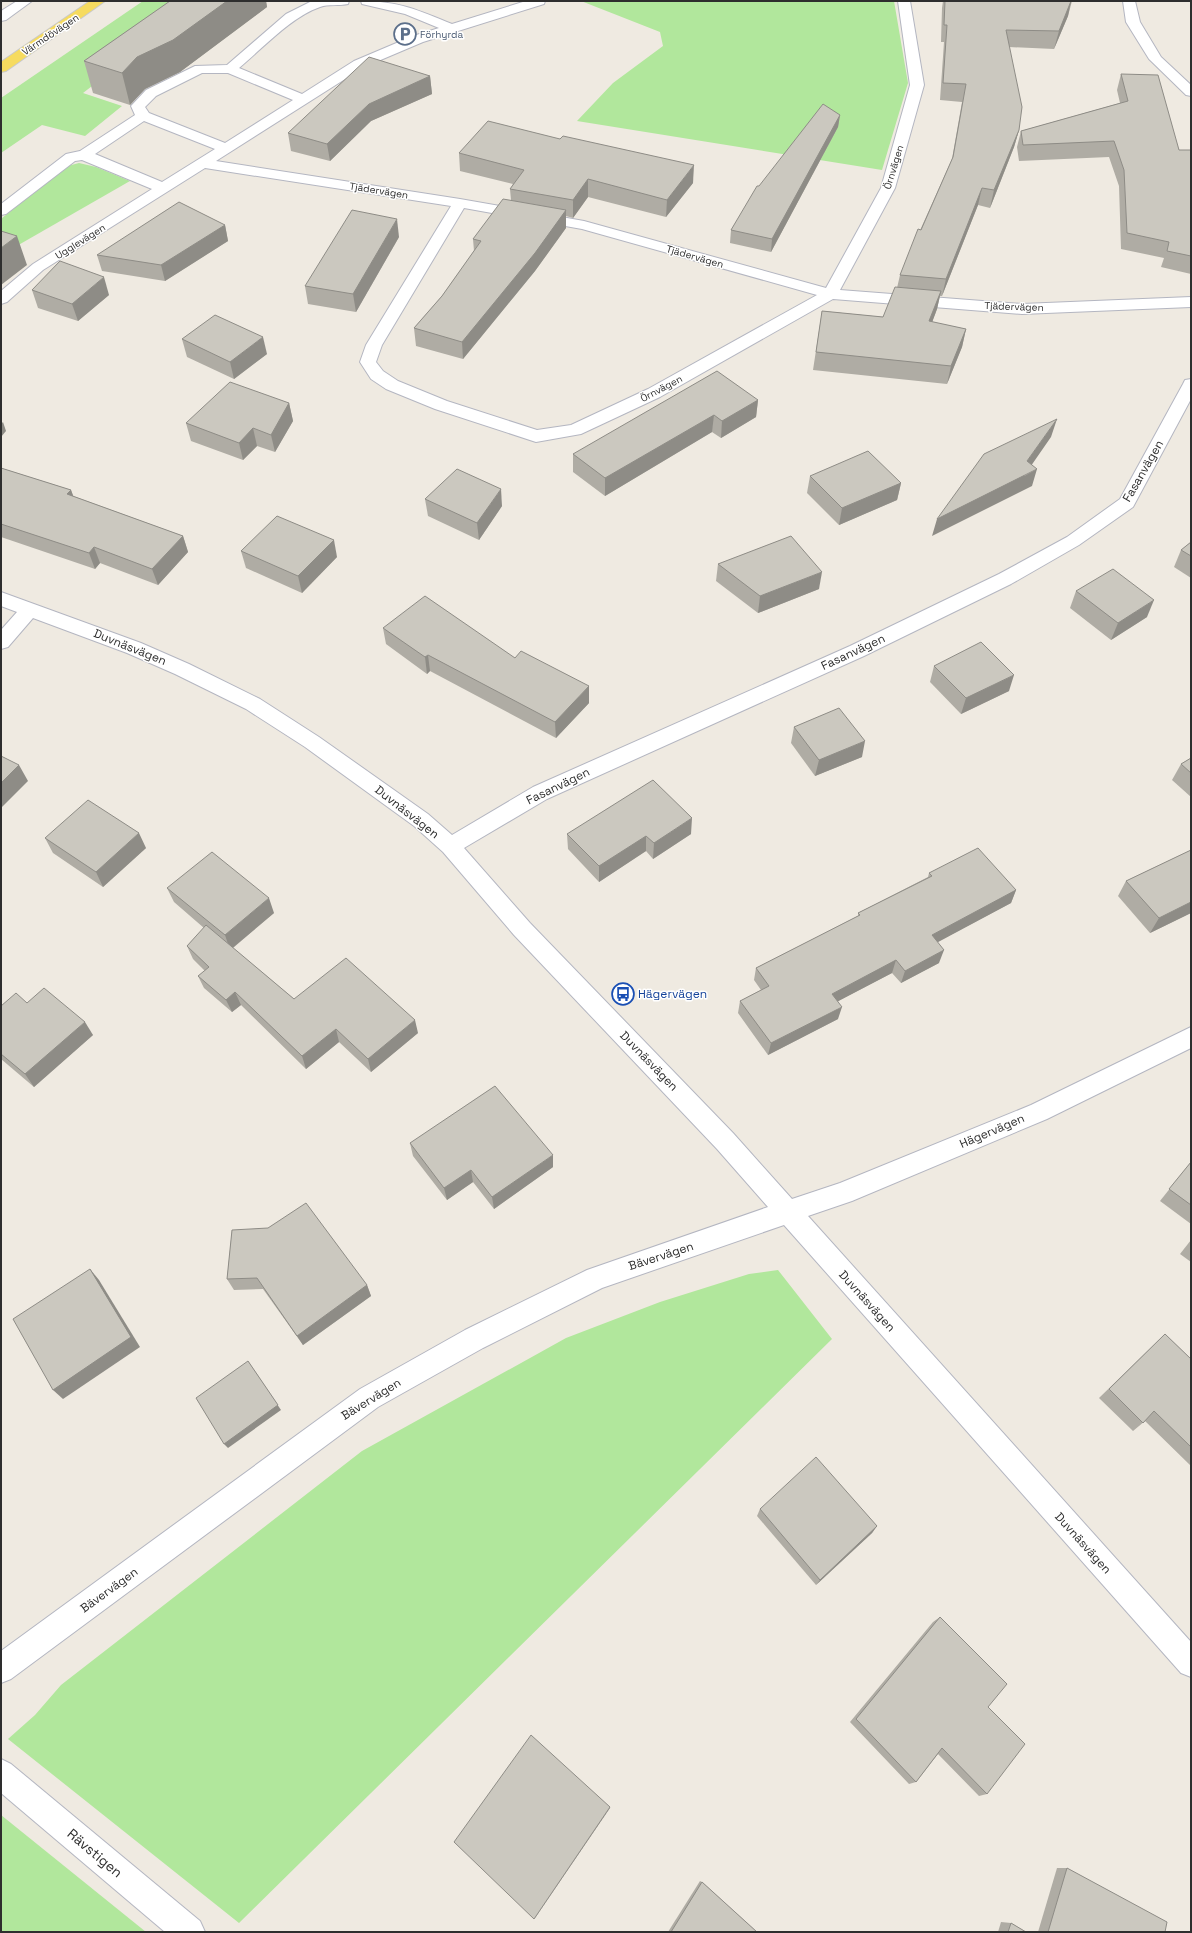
<svg xmlns="http://www.w3.org/2000/svg" width="1192" height="1933" viewBox="0 0 1192 1933" font-family="'Space Grotesk',sans-serif">
<style>
.green{fill:#b1e79c}
.lines{fill:none;stroke-linecap:round;stroke-linejoin:round}
.minor-casing{stroke:#b4b6c1;stroke-width:2}
.major-casing{stroke:#c9c9c9;stroke-width:2}
.minor{fill:#fff;fill-rule:evenodd}
.major{fill:#f6db5f;fill-rule:evenodd}
.wall{fill:#afaca4}
.shaded-wall{fill:#8e8c86}
.building{fill:#cbc8bf;stroke:#8e8c86}
.labels{text-anchor:middle;stroke-width:3;stroke-linejoin:round;paint-order:stroke}
.far-street-label{font-size:10px;fill:#2e2e2e;stroke:#fff}
.far-service-label{font-size:10px;fill:#4e5e75;stroke:#fff;text-anchor:start}
.street-label{font-size:12px;fill:#2e2e2e;stroke:#fff}
.transit-label{font-size:12px;fill:#164399;stroke:#fff;text-anchor:start}
.near-street-label{font-size:14px;fill:#2e2e2e;stroke:#fff}
</style>
<rect width="100%" height="100%" fill="#efeae1"/>
<!-- green -->
<g class="green">
<polygon points="143,1 209,1 131,56 83,93 122,106 85,136 42,125 1,153 1,98"/>
<polygon points="581,1 894,1 908,83 882,170 577,121 613,83 663,46 660,32"/>
<polygon points="79,163 96,167 130,181 1,255 1,219 64,167"/>
<polygon points="778,1270 832,1339 239,1923 8,1739 35,1715 61,1685 362,1451 566,1338 660,1302 749,1274"/>
<polygon points="1,1815 146,1932 1,1932"/>
</g>
<g class="lines">
<!-- minor casing -->
<g class="minor-casing">
<g id="minor">
<polygon points="17,1 32,1 6,20 1,21 1,11"/>
<path d="M312 1H349L348 4C339 6 328 4 320 7 291 17 263 48 239 68L302 94 354 61 413 36 439 28 405 14 362 4 361 1C398 1 418 10 452 24L526 1H545L544 4 423 42 364 67 216 161 460 199 584 221 826 288 881 188 910 85 898 1H910L924 85 895 188 840 290 1022 304 1191 297V307L1022 314 833 299 660 397 581 434 536 442 435 409 386 389 371 379 360 362 366 345 451 206 205 168 43 270 7 302 1 304V291L33 264 152 189 82 160 75 161 6 214 1 215V204L66 154 80 151 135 115 131 106 146 90 195 66 227 65 286 14ZM202 73H228L293 100 225 143 149 113 145 107 156 96ZM144 121 215 149 162 182 95 154ZM464 208 582 229 817 295 648 389 571 425 537 430 447 401 398 381 383 371 376 362 382 345Z"/>
<polygon points="1123,1 1135,1 1140,22 1161,57 1191,85 1191,96 1186,95 1149,59 1126,22"/>
<polygon points="1191,379 1191,399 1133,507 1079,545 1011,584 864,656 547,799 464,848 530,923 733,1133 792,1199 840,1183 1031,1105 1191,1027 1191,1048 1047,1119 852,1201 808,1216 1191,1642 1191,1677 1181,1673 784,1225 602,1288 483,1348 378,1407 11,1679 1,1683 1,1651 360,1389 465,1330 587,1270 768,1207 717,1149 514,935 443,852 414,826 305,747 246,709 175,674 127,653 33,618 8,647 1,649 1,630 17,612 1,606 1,592 141,643 189,664 260,699 319,737 428,814 452,835 533,787 850,646 999,574 1067,537 1120,499 1183,384 1185,380"/>
<polygon points="1,1759 11,1764 200,1921 205,1932 165,1932 1,1793"/>
</g>
</g>
<!-- major casing -->
<g class="major-casing">
<polygon id="major" points="90,1 105,1 6,71 1,72 1,62"/>
</g>
<!-- minor -->
<use href="#minor" class="minor"/>
<!-- major -->
<use href="#major" class="major"/>
</g>
<!-- wall -->
<g class="wall">
<polygon points="170,1 266,1 267,7 180,72 145,89 130,105 93,93 84,61"/>
<polygon points="943,1 1072,1 1068,16 1054,49 1009,47 1019,130 1014,147 990,208 978,205 942,296 940,296 937,309 932,322 966,329 962,347 947,384 813,370 822,311 883,317 897,288 900,275 952,159 962,102 940,100 944,42 941,42 942,8"/>
<polygon points="1121,74 1179,150 1191,150 1191,274 1161,267 1164,258 1121,249 1119,186 1109,157 1019,161 1017,147 1021,131 1120,103 1117,90"/>
<polygon points="430,76 432,94 371,121 330,161 291,151 288,133"/>
<polygon points="840,115 838,127 771,252 730,243 731,230 759,186"/>
<polygon points="459,153 693,183 666,217 588,197 573,218 566,216 566,228 535,271 463,359 416,346 414,328 442,296 474,251 473,239 511,200 510,189 513,184 460,171"/>
<polygon points="225,225 228,241 165,281 102,271 97,255"/>
<polygon points="399,237 356,312 308,304 305,286"/>
<polygon points="32,290 109,295 78,321 38,308"/>
<polygon points="182,339 267,354 234,379 187,357"/>
<polygon points="758,400 756,417 721,438 712,432 605,496 573,472 573,454"/>
<polygon points="289,403 293,421 275,452 257,446 243,460 191,441 186,423"/>
<polygon points="1,468 71,490 73,496 183,536 188,552 158,585 100,563 95,569 1,537"/>
<polygon points="810,476 901,483 897,500 839,525 807,493"/>
<polygon points="425,499 502,506 479,540 428,516"/>
<polygon points="1191,542 1191,578 1174,567 1181,550"/>
<polygon points="241,551 337,557 302,593 246,568"/>
<polygon points="718,564 819,589 758,613 716,581"/>
<polygon points="1076,591 1147,617 1111,640 1070,608"/>
<polygon points="383,628 515,658 589,703 556,738 430,671 427,674 386,644"/>
<polygon points="934,666 1009,691 961,714 930,682"/>
<polygon points="794,727 862,757 815,776 791,743"/>
<polygon points="1191,758 1191,797 1172,780 1181,764"/>
<polygon points="567,834 691,834 653,859 646,851 599,882 568,849"/>
<polygon points="45,838 146,848 103,887 53,853"/>
<polygon points="1191,850 1191,913 1150,933 1118,896 1126,881"/>
<polygon points="929,873 1016,890 1011,903 937,942 939,963 901,983 892,973 838,1001 838,1019 768,1055 738,1013 740,1001 761,990 754,980 756,968 858,916 858,913 928,877"/>
<polygon points="167,888 274,913 233,948 294,999 418,1033 371,1072 339,1042 306,1069 241,1005 232,1012 204,988 198,976 205,971 193,959 187,946 204,928 174,902"/>
<polygon points="27,1003 93,1035 34,1087 1,1059 1,1006"/>
<polygon points="410,1143 553,1167 494,1209 473,1182 447,1200 413,1156"/>
<polygon points="1191,1162 1191,1224 1160,1201"/>
<polygon points="232,1230 367,1285 371,1296 303,1345 263,1289 234,1290 227,1279"/>
<polygon points="1191,1240 1191,1262 1180,1254"/>
<polygon points="1165,1334 1191,1359 1191,1466 1145,1421 1133,1431 1099,1398"/>
<polygon points="760,1509 877,1526 872,1533 816,1585 757,1516"/>
<polygon points="940,1617 988,1707 987,1794 979,1796 938,1754 916,1782 909,1784 850,1722 933,1622"/>
<polygon points="1057,1868 1067,1868 1165,1932 1038,1932"/>
<polygon points="700,1881 702,1882 757,1932 668,1932"/>
<polygon points="1001,1922 1011,1923 1026,1932 998,1932"/>
</g>
<!-- shaded-wall -->
<g class="shaded-wall">
<polygon points="227,1 266,1 267,7 180,72 145,89 130,105 122,73 137,57"/>
<polygon points="1071,1 1068,16 1054,49 1059,31"/>
<polygon points="430,76 432,94 371,121 330,161 327,144 369,104"/>
<polygon points="840,115 838,127 771,252 772,239"/>
<polygon points="1019,130 1014,147 990,208 994,190"/>
<polygon points="694,165 693,183 666,217 667,200"/>
<polygon points="588,179 588,197 573,218 573,200"/>
<polygon points="982,188 978,205 942,296 946,279"/>
<polygon points="566,210 566,228 535,271 463,359 462,342"/>
<polygon points="397,219 399,237 356,312 353,294"/>
<polygon points="225,225 228,241 165,281 161,265"/>
<polygon points="17,236 27,265 1,285 1,248"/>
<polygon points="104,277 109,295 78,321 72,304"/>
<polygon points="941,291 937,309 926,339 929,321"/>
<polygon points="966,329 962,347 947,384 951,366"/>
<polygon points="263,337 267,354 234,379 230,362"/>
<polygon points="758,400 756,417 721,438 722,421"/>
<polygon points="289,403 293,421 275,452 271,435"/>
<polygon points="714,415 712,432 605,496 605,478"/>
<polygon points="1057,419 1051,437 1024,476 1037,469 1032,486 932,536 937,519 1027,461"/>
<polygon points="3,422 6,431 1,437 1,424"/>
<polygon points="253,428 257,446 243,460 239,443"/>
<polygon points="901,483 897,500 839,525 842,508"/>
<polygon points="501,489 502,506 479,540 477,523"/>
<polygon points="71,490 77,506 67,494"/>
<polygon points="183,536 188,552 158,585 152,569"/>
<polygon points="334,540 337,557 302,593 298,576"/>
<polygon points="94,547 100,563 95,569 89,553"/>
<polygon points="822,572 819,589 758,613 760,596"/>
<polygon points="1154,600 1147,617 1111,640 1118,623"/>
<polygon points="428,655 430,671 427,674 425,657"/>
<polygon points="1014,675 1009,691 961,714 966,698"/>
<polygon points="589,686 589,703 556,738 555,722"/>
<polygon points="865,741 862,757 815,776 819,760"/>
<polygon points="19,765 28,781 1,808 1,783"/>
<polygon points="692,818 691,834 653,859 654,843"/>
<polygon points="139,833 146,848 103,887 96,872"/>
<polygon points="646,836 646,851 599,882 599,866"/>
<polygon points="1016,890 1011,903 927,948 932,935"/>
<polygon points="269,898 274,913 230,950 225,935"/>
<polygon points="1191,902 1191,913 1150,933 1159,918"/>
<polygon points="944,950 939,963 901,983 905,971"/>
<polygon points="896,960 892,973 829,1006 832,994"/>
<polygon points="235,992 241,1005 232,1012 226,1000"/>
<polygon points="842,1007 838,1019 768,1055 771,1043"/>
<polygon points="415,1020 418,1033 371,1072 368,1059"/>
<polygon points="85,1022 93,1035 34,1087 25,1074"/>
<polygon points="336,1029 339,1042 306,1069 302,1056"/>
<polygon points="553,1155 553,1167 494,1209 492,1197"/>
<polygon points="471,1170 473,1182 447,1200 444,1188"/>
<polygon points="90,1269 99,1280 140,1347 63,1399 53,1390"/>
<polygon points="367,1285 371,1296 303,1345 297,1336"/>
<polygon points="248,1361 281,1410 228,1448 224,1444"/>
<polygon points="877,1526 872,1533 816,1585 820,1580"/>
<polygon points="610,1807 610,1808 535,1918 534,1919"/>
</g>
<!-- building -->
<g class="building">
<polygon points="170,1 227,1 173,40 137,57 122,73 84,61"/>
<polygon points="945,1 1071,1 1059,31 1006,30 1022,107 1019,130 994,190 982,188 946,279 900,275 918,229 921,230 953,157 966,84 943,83 947,25 944,25"/>
<polygon points="369,57 430,76 369,104 327,144 288,133"/>
<polygon points="1121,74 1158,75 1179,150 1191,150 1191,256 1167,251 1169,242 1127,233 1124,170 1114,141 1023,145 1021,131 1128,101"/>
<polygon points="823,104 840,115 772,239 731,230 757,186 759,186"/>
<polygon points="488,121 560,139 563,136 694,165 667,200 588,179 573,200 510,189 524,170 459,153"/>
<polygon points="503,199 566,210 535,253 462,342 414,328 442,296 481,241 473,239"/>
<polygon points="179,202 225,225 161,265 97,255"/>
<polygon points="352,210 397,219 353,294 305,286"/>
<polygon points="1,231 17,236 1,248"/>
<polygon points="60,261 104,277 72,304 32,290"/>
<polygon points="895,287 941,291 929,321 966,329 951,366 816,352 822,311 883,317"/>
<polygon points="215,315 263,337 230,362 182,339"/>
<polygon points="717,371 758,400 722,421 714,415 605,478 573,454"/>
<polygon points="230,382 289,403 271,435 253,428 239,443 186,423"/>
<polygon points="1057,419 1027,461 1037,469 937,519 984,454"/>
<polygon points="868,451 901,483 842,508 810,476"/>
<polygon points="1,468 71,490 67,494 183,536 152,569 94,547 89,553 1,524"/>
<polygon points="457,469 501,489 477,523 425,499"/>
<polygon points="277,516 334,540 298,576 241,551"/>
<polygon points="791,536 822,572 760,596 718,564"/>
<polygon points="1191,542 1191,556 1181,550"/>
<polygon points="1113,569 1154,600 1118,623 1076,591"/>
<polygon points="425,596 515,658 521,651 589,686 555,722 428,655 425,657 383,628"/>
<polygon points="981,642 1014,675 966,698 934,666"/>
<polygon points="839,708 865,741 819,760 794,727"/>
<polygon points="1,756 19,765 1,783"/>
<polygon points="1191,758 1191,773 1181,764"/>
<polygon points="653,780 692,818 654,843 646,836 599,866 567,834"/>
<polygon points="88,800 139,833 96,872 45,838"/>
<polygon points="978,848 1016,890 932,935 944,950 905,971 896,960 832,994 842,1007 771,1043 740,1001 769,986 756,968 860,915 858,913 932,876 929,873"/>
<polygon points="1191,850 1191,902 1159,918 1126,881"/>
<polygon points="212,852 269,898 225,935 167,888"/>
<polygon points="206,925 294,999 346,958 415,1020 368,1059 336,1029 302,1056 235,992 226,1000 198,976 209,967 187,946"/>
<polygon points="44,988 85,1022 25,1074 1,1054 1,1006 16,993 27,1003"/>
<polygon points="495,1086 553,1155 492,1197 471,1170 444,1188 410,1143"/>
<polygon points="1191,1162 1191,1205 1169,1189"/>
<polygon points="306,1203 367,1285 297,1336 257,1278 227,1279 232,1230 268,1228"/>
<polygon points="90,1269 131,1337 53,1390 13,1319"/>
<polygon points="1165,1334 1191,1359 1191,1447 1154,1411 1143,1423 1109,1389"/>
<polygon points="248,1361 278,1405 224,1444 196,1398"/>
<polygon points="816,1457 877,1526 820,1580 760,1509"/>
<polygon points="940,1617 1007,1684 988,1707 1025,1744 987,1794 942,1748 916,1782 856,1719"/>
<polygon points="531,1735 610,1807 534,1919 454,1842"/>
<polygon points="1067,1868 1167,1922 1165,1932 1048,1932"/>
<polygon points="702,1882 757,1932 671,1932"/>
<polygon points="1011,1923 1026,1932 1008,1932"/>
</g>
<!-- icons -->
<defs>
<g id="parking-ring" transform="scale(1.15)"><circle r="9.5" fill="#fff" stroke="#5c6f8a" stroke-width="1.5"/><path d="M-3.5-5.5H1a3.5 3.5 0 0 1 0 7H-1V5.5H-3.5ZM-1-3.4V-.6H.8a1.4 1.4 0 0 0 0-2.8Z" fill="#5c6f8a"/></g>
<g id="bus-ring" transform="scale(1.15)"><circle r="9.5" fill="#fff" stroke="#1a4fb4" stroke-width="1.5"/><path d="M-5-6H5V4H4V6H2V4H-2V6H-4V4H-5ZM-3.5-4V0h7V-4ZM-3.5 1.2v1.5H-2V1.2ZM2 1.2v1.5H3.5V1.2Z" fill="#1a4fb4"/></g>
</defs>
<g fill-rule="evenodd">
<use href="#parking-ring" x="405" y="34"/>
<use href="#bus-ring" x="623" y="994"/>
</g>
<g class="labels">
<!-- far-street labels -->
<g class="far-street-label">
<text transform="translate(50 34) rotate(-34)" y="4">Värmdövägen</text>
<text transform="translate(893 167) rotate(-73)" y="4">Örnvägen</text>
<text transform="translate(379 190) rotate(9)" y="4">Tjädervägen</text>
<text transform="translate(80 241) rotate(-32)" y="4">Ugglevägen</text>
<text transform="translate(695 256) rotate(16)" y="4">Tjädervägen</text>
<text transform="translate(1014 306) rotate(2)" y="4">Tjädervägen</text>
<text transform="translate(661 388) rotate(-28)" y="4">Örnvägen</text>
</g>
<!-- far-service labels -->
<g class="far-service-label">
<text x="420" y="38">Förhyrda</text>
</g>
<!-- street labels -->
<g class="street-label">
<text transform="translate(1143 471) rotate(-60)" y="4">Fasanvägen</text>
<text transform="translate(130 647) rotate(22)" y="4">Duvnäsvägen</text>
<text transform="translate(853 652) rotate(-25)" y="4">Fasanvägen</text>
<text transform="translate(558 786) rotate(-26)" y="4">Fasanvägen</text>
<text transform="translate(407 812) rotate(38)" y="4">Duvnäsvägen</text>
<text transform="translate(649 1061) rotate(46)" y="4">Duvnäsvägen</text>
<text transform="translate(992 1131) rotate(-23)" y="4">Hägervägen</text>
<text transform="translate(661 1256) rotate(-18)" y="4">Bävervägen</text>
<text transform="translate(867 1301) rotate(48)" y="4">Duvnäsvägen</text>
<text transform="translate(371 1399) rotate(-32)" y="4">Bävervägen</text>
<text transform="translate(1083 1543) rotate(48)" y="4">Duvnäsvägen</text>
<text transform="translate(109 1590) rotate(-36)" y="4">Bävervägen</text>
</g>
<!-- transit labels -->
<g class="transit-label">
<text x="638" y="998">Hägervägen</text>
</g>
<!-- near-street labels -->
<g class="near-street-label">
<text transform="translate(95 1853) rotate(40)" y="5">Rävstigen</text>
</g>
</g>
<!-- border -->
<rect width="1192" height="1933" fill="none" stroke="#2e2e2e" stroke-width="4"/>
</svg>
